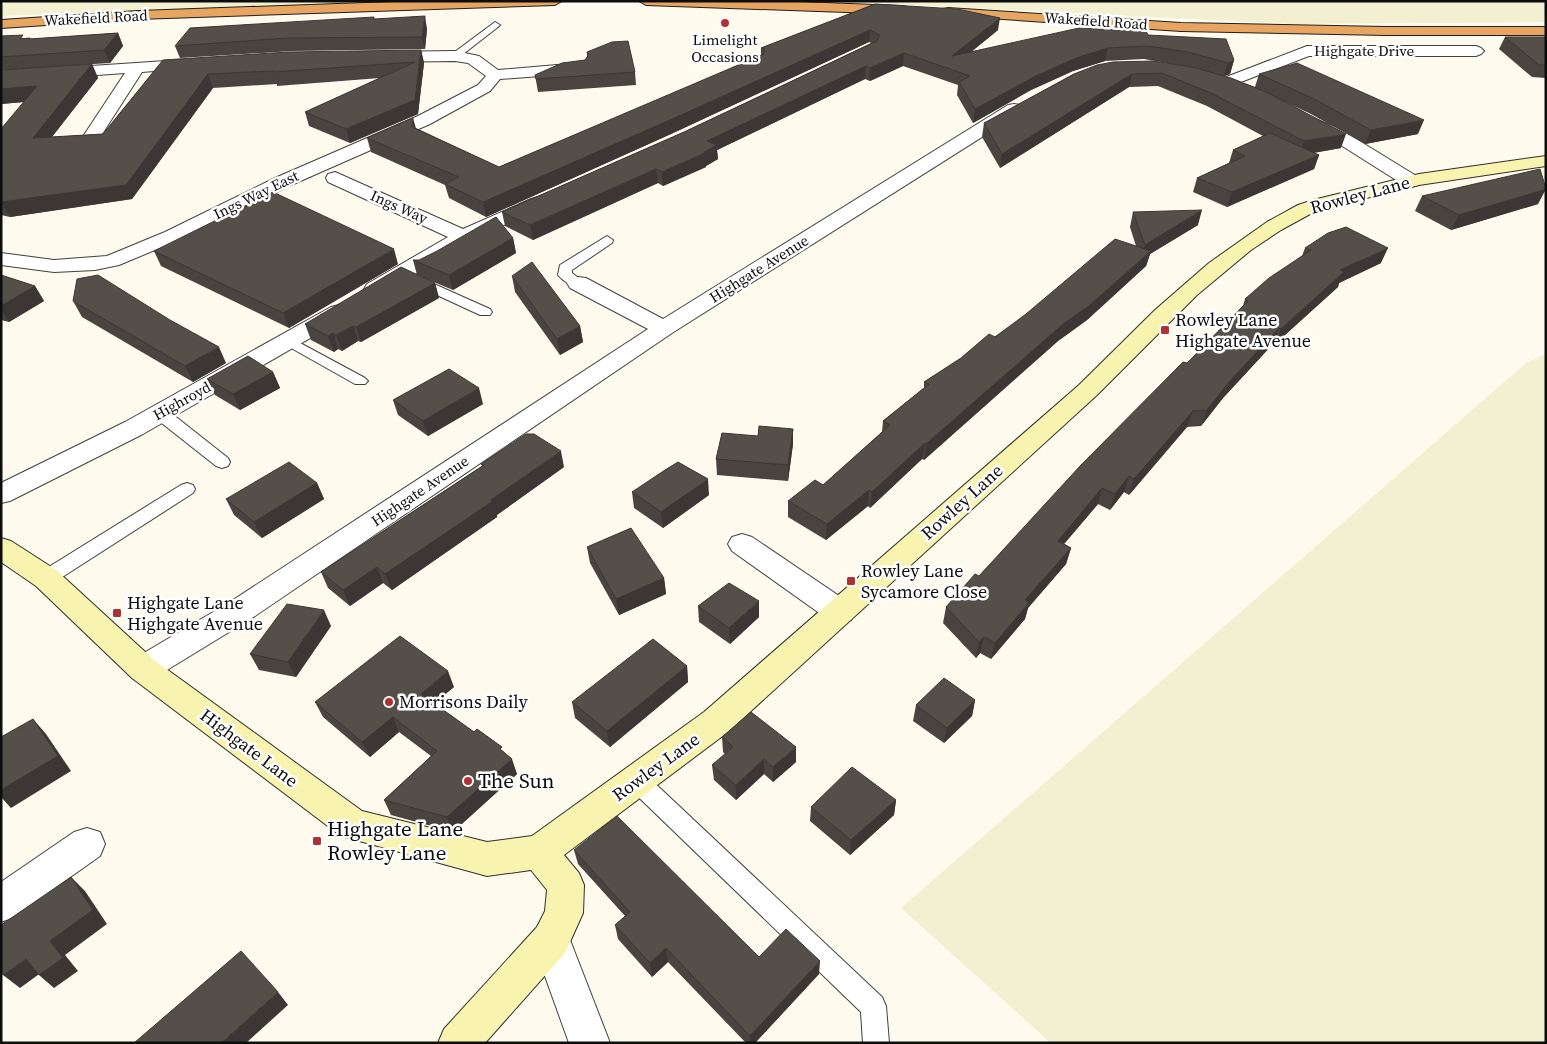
<svg xmlns="http://www.w3.org/2000/svg" width="1547" height="1044" viewBox="0 0 1547 1044" font-family="'Source Serif 4',serif">
<style>
.farmland{fill:#f2f0d0}
.lines{fill:none;stroke-linecap:round;stroke-linejoin:round}
.lane-casing{stroke:#404040;stroke-width:2}
.street-casing{stroke:#404040;stroke-width:2}
.secondary-casing{stroke:#2f2f2f;stroke-width:2}
.highway-casing{stroke:#1e1e1e;stroke-width:2}
.lane{fill:#fff;fill-rule:evenodd}
.street{fill:#fff;fill-rule:evenodd}
.secondary{fill:#f8f3ae;fill-rule:evenodd}
.highway{fill:#e8a561;fill-rule:evenodd}
.wall{fill:#494440}
.shaded-wall{fill:#3c3734}
.building{fill:#554f4a;stroke:#3c3734}
.poi-dot{fill:#b13031;stroke:#fff;stroke-width:2}
.labels{text-anchor:middle;stroke-width:5;stroke-linejoin:round;paint-order:stroke}
.far-street-label{font-size:15px;fill:#0d0d0d;stroke:#fff}
.far-poi-label{font-size:15px;fill:#0d0d0d;stroke:#fff}
.street-label{font-size:18px;fill:#0d0d0d;stroke:#fff}
.poi-label{font-size:18px;fill:#0d0d0d;stroke:#fff;text-anchor:start}
.near-poi-label{font-size:21px;fill:#0d0d0d;stroke:#fff;text-anchor:start}
</style>
<rect width="100%" height="100%" fill="#fefbee"/>
<!-- farmland -->
<g class="farmland">
<polygon points="8,1 404,1 1,16 1,6"/>
<polygon points="830,1 1546,1 1546,22 1292,24"/>
<polygon points="1546,354 1546,1043 1051,1043 901,908 1526,363"/>
</g>
<g class="lines">
<!-- lane casing -->
<g class="lane-casing">
<g id="lane">
<polygon points="495,22 500,25 498,27 458,58 452,58 452,54"/>
<path d="M607 236 613 240 612 243 572 270V273L585 283 583 286C574 288 564 282 558 275L560 265Z"/>
<polygon points="416,276 490,309 492,312 490,315 480,315 411,283 409,280 411,277"/>
<polygon points="289,337 365,378 368,381 365,384 355,384 284,344 282,341 284,338"/>
<polygon points="160,408 166,409 228,458 230,462 228,466 222,468 216,466 154,417 152,413 154,409"/>
<polygon points="187,483 193,485 195,489 193,493 53,583 46,585 39,583 37,578 39,573 181,485"/>
<polygon points="637,771 645,774 882,997 886,1006 889,1043 863,1043 861,1012 629,788 626,781 629,774"/>
</g>
</g>
<!-- street casing -->
<g class="street-casing">
<g id="street">
<polygon points="1307,46 1476,46 1481,48 1484,51 1481,54 1476,56 1309,56 1233,85 1221,85 1219,82 1221,79"/>
<polygon points="455,51 479,56 498,70 580,63 586,65 588,68 586,71 580,73 500,79 490,91 430,124 289,186 179,240 119,265 95,270 54,272 1,265 1,253 54,260 107,256 165,232 275,178 418,116 478,85 486,76 468,63 455,61 384,62 379,60 376,57 379,54 384,52"/>
<polygon points="196,59 202,61 204,64 202,67 142,72 97,142 91,143 85,142 82,138 125,73 1,82 1,72"/>
<polygon points="1014,104 1020,105 1022,109 1020,113 672,333 252,618 154,678 143,682 132,678 127,669 132,660 230,602 648,329 570,288 567,283 570,278 578,277 586,278 663,319 1008,105"/>
<polygon points="1310,117 1340,129 1418,177 1420,181 1418,185 1411,187 1404,185 1328,137 1304,126 1301,122 1304,118"/>
<polygon points="335,172 463,229 531,199 538,197 545,199 548,203 545,207 470,240 383,294 375,295 367,294 364,289 367,284 448,237 328,182 326,178 328,174"/>
<polygon points="339,305 347,307 350,312 347,317 143,434 10,501 1,503 1,483 125,422 331,307"/>
<polygon points="742,534 752,537 851,604 855,612 851,620 840,623 829,620 732,551 728,544 732,537"/>
<polygon points="87,828 100,832 105,844 100,856 14,917 1,922 1,882 74,832"/>
<polygon points="551,921 565,927 610,1043 569,1043 532,940 537,927"/>
</g>
</g>
<!-- secondary casing -->
<g class="secondary-casing">
<polygon id="secondary" points="1546,156 1546,166 1419,185 1326,208 1312,213 1281,230 1251,250 1197,295 1097,395 728,732 564,855 579,873 584,885 583,913 565,953 485,1043 438,1043 444,1029 537,927 545,911 547,890 531,870 487,876 341,836 132,678 36,586 1,562 1,538 11,541 56,570 154,660 362,811 487,842 532,836 704,712 1079,385 1155,310 1209,263 1267,222 1298,205 1313,200 1419,174"/>
</g>
<!-- highway casing -->
<g class="highway-casing">
<g id="highway">
<polygon points="421,1 562,1 555,5 138,19 1,28 1,20 138,11"/>
<polygon points="639,1 774,1 902,6 907,7 909,10 907,13 902,14 646,5"/>
<polygon points="948,8 1181,23 1386,27 1546,27 1546,35 1386,35 1181,31 943,15 941,12 943,9"/>
</g>
</g>
<!-- lane -->
<use href="#lane" class="lane"/>
<!-- street -->
<use href="#street" class="street"/>
<!-- secondary -->
<use href="#secondary" class="secondary"/>
<!-- highway -->
<use href="#highway" class="highway"/>
</g>
<!-- wall -->
<g class="wall">
<polygon points="875,4 998,30 971,52 1148,35 1234,60 1230,74 1224,76 1255,87 1259,74 1418,134 1365,144 1309,113 1285,102 1341,148 1314,153 1319,155 1314,169 1227,207 1193,192 1197,178 1229,163 1233,150 1263,136 1207,106 1158,86 1129,87 1000,168 982,137 984,123 1074,74 1189,67 1144,59 1105,61 1073,71 1031,90 973,123 957,95 958,85 903,66 870,81 865,79 717,150 718,159 706,166 706,167 663,186 658,183 533,240 505,226 502,212 684,132 871,43 869,42 671,134 486,217 449,198 445,185 371,152 367,138 416,128 499,167 761,56 761,48"/>
<polygon points="375,19 427,29 425,49 292,51 180,58 175,46"/>
<polygon points="118,33 123,46 110,63 1,70 1,36 24,38 30,38 31,39"/>
<polygon points="1505,37 1546,37 1546,78 1532,77 1499,49"/>
<polygon points="421,50 424,63 418,114 350,143 309,126 305,112 380,78 277,86 277,84 213,88 132,199 10,217 1,215 1,129 25,102 1,104 1,70 92,64 98,78 52,137 103,134 163,60"/>
<polygon points="587,52 635,72 636,85 538,92 535,75 585,60 587,57"/>
<polygon points="1422,196 1538,204 1451,230 1415,211"/>
<polygon points="1133,212 1198,225 1150,254 1146,266 1087,320 1058,341 924,460 922,459 870,508 868,506 826,540 788,517 788,501 823,485 882,432 883,421 924,388 924,382 1136,246 1130,227"/>
<polygon points="513,238 516,253 453,290 417,275 413,260 419,260"/>
<polygon points="1305,248 1381,263 1339,283 1338,287 1275,344 1273,344 1223,398 1201,426 1187,427 1129,495 1124,492 1110,510 1098,504 1064,544 1071,548 1066,564 1028,608 1025,619 991,659 980,653 976,658 943,623 946,607 979,576 1243,306 1245,299 1302,256"/>
<polygon points="154,251 398,264 289,328 161,266"/>
<polygon points="1,275 35,286 44,301 9,322 1,320"/>
<polygon points="512,276 580,326 583,342 560,355 515,292"/>
<polygon points="435,283 439,298 361,342 358,341 342,351 338,349 334,352 311,340 305,324"/>
<polygon points="73,301 226,363 193,382 82,317"/>
<polygon points="273,372 280,388 240,410 215,395 207,379"/>
<polygon points="393,400 483,404 428,436 398,415"/>
<polygon points="793,429 793,444 788,481 717,475 716,459 758,436"/>
<polygon points="481,464 564,467 497,515 497,517 392,590 383,583 350,606 328,588 321,572 482,466"/>
<polygon points="317,483 324,499 262,538 234,515 226,499"/>
<polygon points="632,492 709,495 663,528 634,508"/>
<polygon points="587,547 664,578 666,594 619,615 590,563"/>
<polygon points="698,606 759,617 730,644 699,622"/>
<polygon points="331,626 296,677 259,670 250,654"/>
<polygon points="687,666 688,682 610,747 575,718 572,702"/>
<polygon points="454,687 434,703 474,732 504,752 517,774 453,832 391,815 384,800 431,756 399,732 370,757 323,717 315,702"/>
<polygon points="975,700 972,716 944,743 913,721 916,705"/>
<polygon points="722,737 796,762 773,782 764,774 736,800 714,780 712,765 725,754 723,752"/>
<polygon points="896,800 894,815 850,855 810,821 811,807"/>
<polygon points="574,850 759,957 819,974 755,1043 746,1043 668,962 652,977 618,939 615,925 625,916 578,864"/>
</g>
<!-- shaded-wall -->
<g class="shaded-wall">
<polygon points="425,16 427,29 425,49 422,37"/>
<polygon points="1000,18 998,30 950,69 952,56"/>
<polygon points="870,30 869,42 671,134 486,217 483,202"/>
<polygon points="118,33 123,46 110,63 104,50"/>
<polygon points="1108,48 1105,61 1073,71 1031,90 973,123 975,109 1034,77 1076,58"/>
<polygon points="421,50 424,63 418,114 350,143 346,129 415,100"/>
<polygon points="904,53 903,66 870,81 870,68"/>
<polygon points="1234,60 1230,74 1224,76 1228,63"/>
<polygon points="92,64 98,78 40,152 33,138"/>
<polygon points="866,66 865,79 717,150 718,159 706,166 706,167 663,186 662,172 707,141"/>
<polygon points="208,74 213,88 132,199 10,217 1,202"/>
<polygon points="1132,74 1129,87 1000,168 1002,154"/>
<polygon points="37,86 44,100 1,104 1,89"/>
<polygon points="413,118 417,132 412,127"/>
<polygon points="1424,120 1418,134 1365,144 1371,130"/>
<polygon points="1346,134 1341,148 1299,155 1304,141"/>
<polygon points="1319,155 1314,169 1227,207 1232,192"/>
<polygon points="656,169 658,183 533,240 530,225"/>
<polygon points="1546,189 1538,204 1451,230 1459,215"/>
<polygon points="1202,210 1198,225 1150,254 1146,266 1087,320 1058,341 924,460 926,444 1062,325 1140,260 1145,245"/>
<polygon points="513,238 516,253 453,290 449,275"/>
<polygon points="1388,248 1381,263 1339,283 1338,287 1275,344 1281,329 1340,270"/>
<polygon points="394,249 398,264 289,328 283,313"/>
<polygon points="435,283 439,298 361,342 356,327"/>
<polygon points="35,286 44,301 9,322 1,310 1,306"/>
<polygon points="353,326 358,341 342,351 336,335"/>
<polygon points="580,326 583,342 560,355 557,339"/>
<polygon points="1279,328 1273,344 1223,398 1201,426 1207,410 1229,382"/>
<polygon points="333,333 338,349 334,352 328,336"/>
<polygon points="219,347 226,363 193,382 185,366"/>
<polygon points="273,372 280,388 240,410 233,394"/>
<polygon points="479,388 483,404 428,436 423,421"/>
<polygon points="1193,411 1187,427 1129,495 1134,479"/>
<polygon points="793,429 793,444 788,481 788,465"/>
<polygon points="925,443 922,459 870,508 872,492"/>
<polygon points="561,451 564,467 497,515 497,517 392,590 385,574"/>
<polygon points="1129,476 1124,492 1110,510 1115,494"/>
<polygon points="708,479 709,495 663,528 661,512"/>
<polygon points="317,483 324,499 262,538 254,522"/>
<polygon points="1102,488 1098,504 1053,557 1058,541"/>
<polygon points="869,490 868,506 826,540 827,524"/>
<polygon points="1071,548 1066,564 1028,608 1025,619 991,659 995,643 1025,600"/>
<polygon points="377,567 383,583 350,606 343,590"/>
<polygon points="664,578 666,594 619,615 616,599"/>
<polygon points="759,601 759,617 730,644 729,628"/>
<polygon points="324,610 331,626 296,677 288,662"/>
<polygon points="984,637 980,653 976,658 979,642"/>
<polygon points="687,666 688,682 610,747 607,731"/>
<polygon points="448,671 454,687 427,709 421,694"/>
<polygon points="975,700 972,716 944,743 947,728"/>
<polygon points="393,717 399,732 370,757 362,742"/>
<polygon points="33,719 46,734 71,771 11,808 1,797 1,790"/>
<polygon points="796,747 796,762 773,782 773,767"/>
<polygon points="512,759 517,774 453,832 447,817"/>
<polygon points="764,759 764,774 736,800 736,785"/>
<polygon points="896,800 894,815 850,855 851,840"/>
<polygon points="71,877 85,891 107,924 65,955 78,971 54,988 39,975"/>
<polygon points="666,948 668,962 652,977 650,963"/>
<polygon points="26,959 42,972 20,988 3,975"/>
<polygon points="820,961 819,974 755,1043 750,1043 750,1036"/>
<polygon points="278,992 288,1005 246,1043 221,1043"/>
</g>
<!-- building -->
<g class="building">
<polygon points="875,4 957,9 1000,18 952,56 1079,28 1146,31 1148,35 1226,39 1234,60 1228,63 1188,52 1147,46 1108,48 1076,58 1034,77 975,109 959,82 970,76 904,53 870,68 866,66 707,141 717,145 704,152 705,153 662,172 656,169 530,225 502,212 684,132 877,41 880,35 870,30 670,120 483,202 445,184 459,177 367,138 413,118 412,127 499,167 764,54 764,49 761,48"/>
<polygon points="425,16 422,37 288,38 175,46 190,28 374,17 374,19"/>
<polygon points="118,33 104,50 1,57 1,36 23,35 20,39 30,38 29,39"/>
<polygon points="1505,37 1546,37 1546,65 1539,65"/>
<polygon points="628,41 635,72 536,79 535,75 562,63 585,60 588,56 587,52 612,42"/>
<polygon points="421,50 415,100 346,129 305,112 415,62 273,72 274,71 208,74 126,185 1,202 1,129 37,86 1,89 1,70 92,64 33,138 103,134 163,60 288,52"/>
<polygon points="1153,61 1192,67 1231,78 1268,93 1346,134 1304,141 1211,93 1162,73 1132,74 1002,154 984,123 1074,74 1097,65 1113,62"/>
<polygon points="1297,63 1424,120 1371,130 1314,99 1259,74"/>
<polygon points="1270,133 1319,155 1232,192 1197,178 1245,156 1233,150"/>
<polygon points="1540,169 1546,189 1459,215 1422,196"/>
<polygon points="273,192 394,249 283,313 154,251"/>
<polygon points="1202,210 1145,245 1133,212"/>
<polygon points="496,217 513,238 449,275 413,260 419,260 437,251"/>
<polygon points="1346,227 1388,248 1340,270 1344,272 1281,329 1279,328 1229,382 1207,410 1193,411 1134,479 1129,476 1115,494 1102,488 1058,541 1071,548 1025,600 1029,603 995,643 984,637 979,642 946,607 975,574 979,576 1081,465 1183,362 1187,363 1248,301 1245,299 1269,278 1311,250 1305,248 1328,233"/>
<polygon points="1115,239 1151,251 1090,305 1062,325 926,444 925,443 872,492 869,490 827,524 788,501 815,480 823,485 890,425 883,421 929,384 924,382 961,358 989,334 995,337 1026,314"/>
<polygon points="532,262 580,326 557,339 512,276"/>
<polygon points="401,267 435,283 356,327 353,326 336,335 333,333 328,336 305,324"/>
<polygon points="1,275 35,286 1,306"/>
<polygon points="98,275 170,320 219,347 185,366 73,301 77,279"/>
<polygon points="248,356 273,372 233,394 207,379"/>
<polygon points="449,369 479,388 423,421 393,400"/>
<polygon points="759,426 793,429 788,465 716,459 722,433 758,436"/>
<polygon points="526,434 534,434 561,451 491,500 493,501 385,574 377,567 343,590 321,572 484,465 481,464"/>
<polygon points="289,462 317,483 254,522 226,499"/>
<polygon points="678,462 708,479 661,512 632,492 665,470"/>
<polygon points="631,528 664,578 616,599 587,547"/>
<polygon points="729,583 759,601 729,628 698,606"/>
<polygon points="287,604 324,610 288,662 250,654"/>
<polygon points="400,636 448,671 421,694 474,732 477,729 502,747 500,749 512,759 447,817 384,800 437,751 393,717 362,742 315,702"/>
<polygon points="653,639 687,666 607,731 572,702"/>
<polygon points="944,678 975,700 947,728 916,705"/>
<polygon points="751,712 796,747 773,767 764,759 736,785 712,765 733,747 722,737"/>
<polygon points="33,719 58,756 1,790 1,737"/>
<polygon points="852,767 896,800 851,840 811,807"/>
<polygon points="617,816 759,957 786,929 820,961 750,1036 666,948 650,963 615,925 630,912 574,850"/>
<polygon points="71,877 93,910 50,941 63,958 39,975 26,959 3,975 1,972 1,925"/>
<polygon points="241,951 278,992 221,1043 134,1043"/>
</g>
<!-- markers -->
<g class="poi-dot">
<circle cx="725" cy="23" r="5"/>
<rect x="1160" y="325" width="10" height="10" rx="2.5"/>
<rect x="846" y="576" width="10" height="10" rx="2.5"/>
<rect x="112" y="608" width="10" height="10" rx="2.5"/>
<circle cx="389" cy="702" r="5"/>
<circle cx="468" cy="781" r="5"/>
<rect x="312" y="836" width="10" height="10" rx="2.5"/>
</g>
<g class="labels">
<!-- far-street labels -->
<g class="far-street-label">
<text transform="translate(96 18) rotate(-3)" y="5">Wakefield Road</text>
<text transform="translate(1096 21) rotate(4)" y="5">Wakefield Road</text>
<text x="1364" y="56">Highgate Drive</text>
<text transform="translate(256 195) rotate(-26)" y="5">Ings Way East</text>
<text transform="translate(399 207) rotate(24)" y="5">Ings Way</text>
<text transform="translate(759 269) rotate(-32)" y="5">Highgate Avenue</text>
<text transform="translate(182 401) rotate(-29)" y="5">Highroyd</text>
<text transform="translate(420 491) rotate(-34)" y="5">Highgate Avenue</text>
</g>
<!-- far-poi labels -->
<g class="far-poi-label">
<text x="725" y="45">Limelight<tspan x="725" dy="17">Occasions</tspan></text>
</g>
<!-- street labels -->
<g class="street-label">
<text transform="translate(1360 195) rotate(-15)" y="6">Rowley Lane</text>
<text transform="translate(962 502) rotate(-42)" y="6">Rowley Lane</text>
<text transform="translate(249 748) rotate(37)" y="6">Highgate Lane</text>
<text transform="translate(656 767) rotate(-36)" y="6">Rowley Lane</text>
</g>
<!-- poi labels -->
<g class="poi-label">
<text x="1175" y="326">Rowley Lane<tspan x="1175" dy="21">Highgate Avenue</tspan></text>
<text x="861" y="577">Rowley Lane<tspan x="861" dy="21">Sycamore Close</tspan></text>
<text x="127" y="609">Highgate Lane<tspan x="127" dy="21">Highgate Avenue</tspan></text>
<text x="399" y="708">Morrisons Daily</text>
</g>
<!-- near-poi labels -->
<g class="near-poi-label">
<text x="478" y="788">The Sun</text>
<text x="327" y="836">Highgate Lane<tspan x="327" dy="24">Rowley Lane</tspan></text>
</g>
</g>
<!-- border -->
<rect width="1547" height="1044" fill="none" stroke="#0d0d0d" stroke-width="5"/>
</svg>
